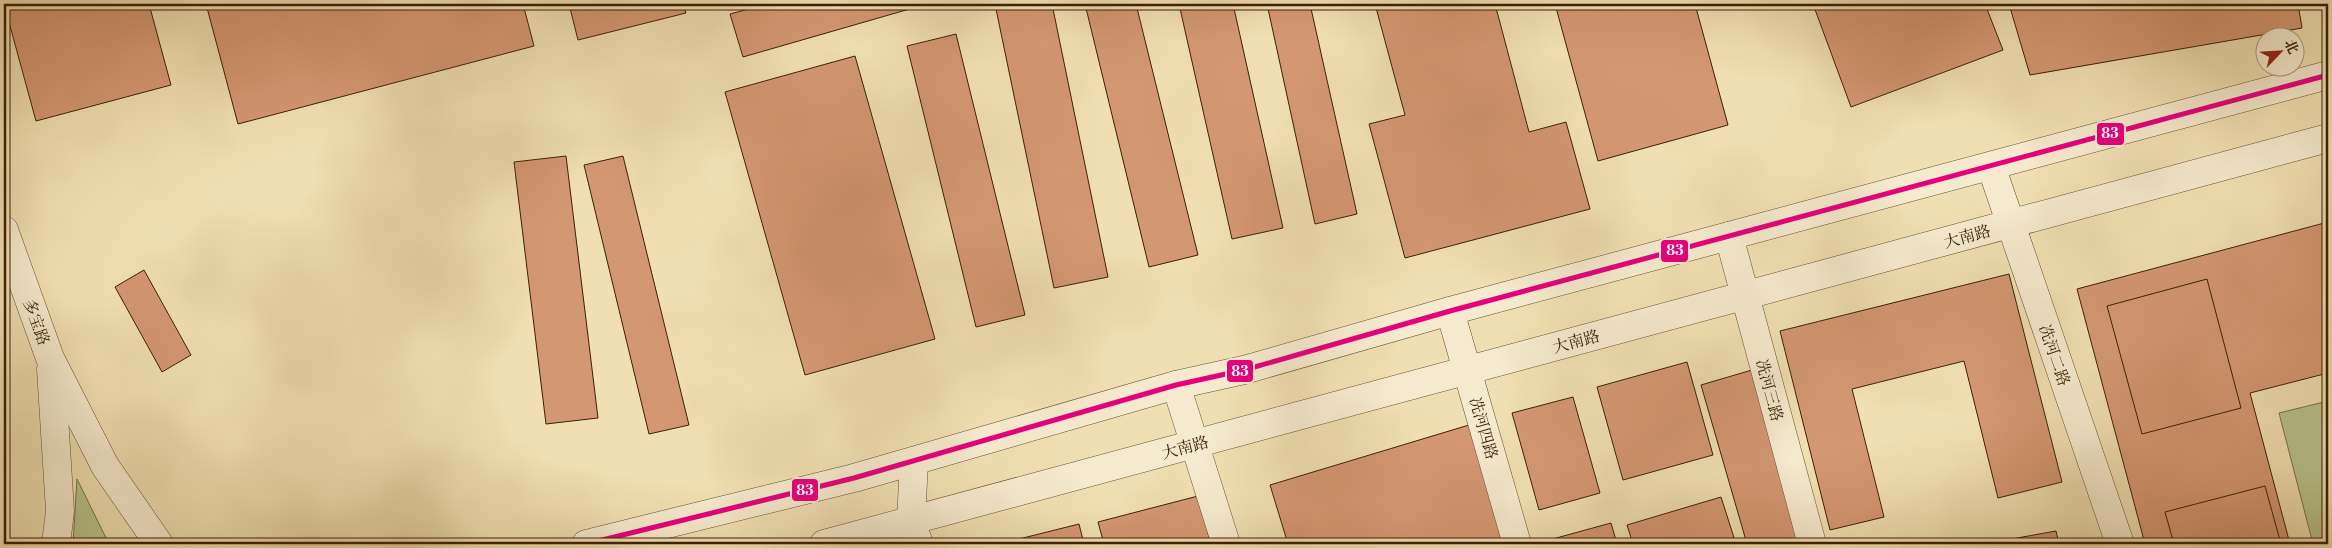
<svg xmlns="http://www.w3.org/2000/svg" width="2332" height="548" viewBox="0 0 2332 548" font-family="'Libre Bodoni','Noto Serif SC',serif">
<style>
.green{fill:#b8c28d;stroke:#7a704a}
.building{fill:#d39773;stroke:#3c1f07}
.lines{fill:none;stroke-linecap:round;stroke-linejoin:round}
.minor-casing{stroke:#694f32;stroke-width:29}
.minor{stroke:#f5eacd;stroke-width:28}
.bus-1-casing{stroke:#f5eacd;stroke-width:9}
.bus-1{stroke:#e5007d;stroke-width:5}
.labels{text-anchor:middle;stroke-width:5;stroke-linejoin:round;paint-order:stroke}
.street-label{font-size:16px;fill:#3c1f07;stroke:#f5eacd}
.line-badge{stroke:#f5eacd;stroke-width:2}
.badge-label{font-size:14px;text-anchor:middle;font-weight:bold;fill:#fff}
</style>
<rect width="100%" height="100%" fill="#f0dfb2"/>
<filter id="stains"><feTurbulence type="fractalNoise" baseFrequency=".004" numOctaves="4"/><feColorMatrix values="0 0 0 0 .2 0 0 0 0 .09 0 0 0 0 .02 0 0 0 .5 -.17"/></filter>
<radialGradient id="worn" r=".72"><stop offset=".6" stop-color="#630" stop-opacity="0"/><stop offset="1" stop-color="#630" stop-opacity=".3"/></radialGradient>
<!-- green -->
<g class="green">
<polygon points="2328,401 2328,544 2313,544 2279,413"/>
<polygon points="77,479 109,544 73,544"/>
</g>
<!-- building -->
<g class="building">
<polygon points="4,4 149,4 171,85 36,121"/>
<polygon points="206,4 523,4 534,46 238,124"/>
<polygon points="569,4 683,4 686,13 578,40"/>
<polygon points="767,4 927,4 743,57 730,14"/>
<polygon points="1024,4 1052,4 1108,277 1054,288 996,9"/>
<polygon points="1085,4 1136,4 1198,255 1149,267"/>
<polygon points="1179,4 1233,4 1283,228 1232,239"/>
<polygon points="1267,4 1310,4 1357,214 1315,224"/>
<polygon points="1375,4 1495,4 1529,132 1566,122 1590,209 1405,258 1369,124 1405,115"/>
<polygon points="1555,4 1695,4 1728,125 1598,161"/>
<polygon points="1813,4 1985,4 2003,50 1851,107"/>
<polygon points="2009,4 2298,4 2302,28 2030,75"/>
<polygon points="956,34 1025,315 976,327 907,46"/>
<polygon points="855,56 935,339 805,375 725,92"/>
<polygon points="566,156 598,418 546,424 514,162"/>
<polygon points="623,156 689,425 649,434 584,165"/>
<polygon points="2328,222 2328,373 2250,393 2290,544 2145,544 2077,289"/>
<polygon points="144,270 191,355 162,372 115,287"/>
<polygon points="2009,274 2062,482 1998,498 1964,361 1852,389 1884,517 1830,530 1780,331"/>
<polygon points="2207,279 2241,408 2142,434 2107,306"/>
<polygon points="1687,362 1713,455 1623,480 1597,387"/>
<polygon points="1762,367 1812,538 1789,544 1747,544 1701,385"/>
<polygon points="1573,397 1600,493 1539,510 1512,413"/>
<polygon points="1469,425 1505,544 1288,544 1270,485"/>
<polygon points="2265,486 2281,544 2174,544 2165,512"/>
<polygon points="1198,496 1211,544 1104,544 1098,522"/>
<polygon points="1721,497 1736,544 1633,544 1627,525"/>
<polygon points="1611,523 1617,544 1550,544 1549,540"/>
<polygon points="1079,524 1084,544 999,544"/>
<polygon points="2056,531 2059,544 1984,544"/>
</g>
<g class="lines">
<!-- minor casing -->
<g class="minor-casing">
<g id="minor">
<polyline points="1991,166 2120,544"/>
<polyline points="4,230 50,358 105,466 159,544"/>
<polyline points="1729,236 1812,544"/>
<polyline points="1450,311 1517,544"/>
<polyline points="51,369 60,511 56,544"/>
<polyline points="1176,385 1226,544"/>
<polyline points="914,461 911,521 919,544"/>
<polyline points="586,544 854,478 1176,385 1244,370 1450,311 2328,75"/>
<polyline points="824,544 2328,138"/>
</g>
</g>
<!-- minor -->
<use href="#minor" class="minor"/>
<!-- bus-1 casing -->
<g class="bus-1-casing">
<polyline id="bus-1" points="586,544 854,478 1176,385 1244,370 1450,311 2328,75"/>
</g>
<!-- bus-1 -->
<use href="#bus-1" class="bus-1"/>
</g>
<g class="labels">
<!-- street labels -->
<g class="street-label">
<text transform="translate(1967 236) rotate(-15)" y="6">大南路</text>
<text transform="translate(37 322) rotate(70)" y="6">多宝路</text>
<text transform="translate(1576 341) rotate(-15)" y="6">大南路</text>
<text transform="translate(2055 355) rotate(71)" y="6">冼河二路</text>
<text transform="translate(1770 390) rotate(75)" y="6">冼河三路</text>
<text transform="translate(1484 428) rotate(74)" y="6">冼河四路</text>
<text transform="translate(1185 447) rotate(-15)" y="6">大南路</text>
</g>
</g>
<g class="line-badge">
<rect x="2096" y="122" width="29" height="24" rx="5" fill="#e5007d"/>
<rect x="1660" y="239" width="29" height="24" rx="5" fill="#e5007d"/>
<rect x="1226" y="359" width="28" height="24" rx="5" fill="#e5007d"/>
<rect x="791" y="478" width="28" height="24" rx="5" fill="#e5007d"/>
</g>
<g class="badge-label">
<text x="2110" y="138">83</text>
<text x="1675" y="255">83</text>
<text x="1240" y="376">83</text>
<text x="805" y="495">83</text>
</g>
<!-- margin -->
<rect width="2332" height="548" fill="none" stroke="#f0dfb2" stroke-width="20"/>
<rect x="5" y="5" width="2322" height="538" fill="none" stroke="#3c1f07" stroke-width="2.5"/>
<rect x="10" y="10" width="2312" height="528" fill="none" stroke="#3c1f07"/>
<!-- north arrow -->
<g transform="translate(2280 52) rotate(65)"><circle r="24" fill="#f5eacd" stroke="#ab997e"/>
<path d="M0-4L9 19L0 12L-9 19Z" fill="#8f2418"/>
<text y="-8" font-size="14" font-weight="bold" text-anchor="middle" fill="#3c1f07">北</text>
</g>
<rect width="100%" height="100%" filter="url(#stains)"/>
<rect width="100%" height="100%" fill="url(#worn)"/>
</svg>
